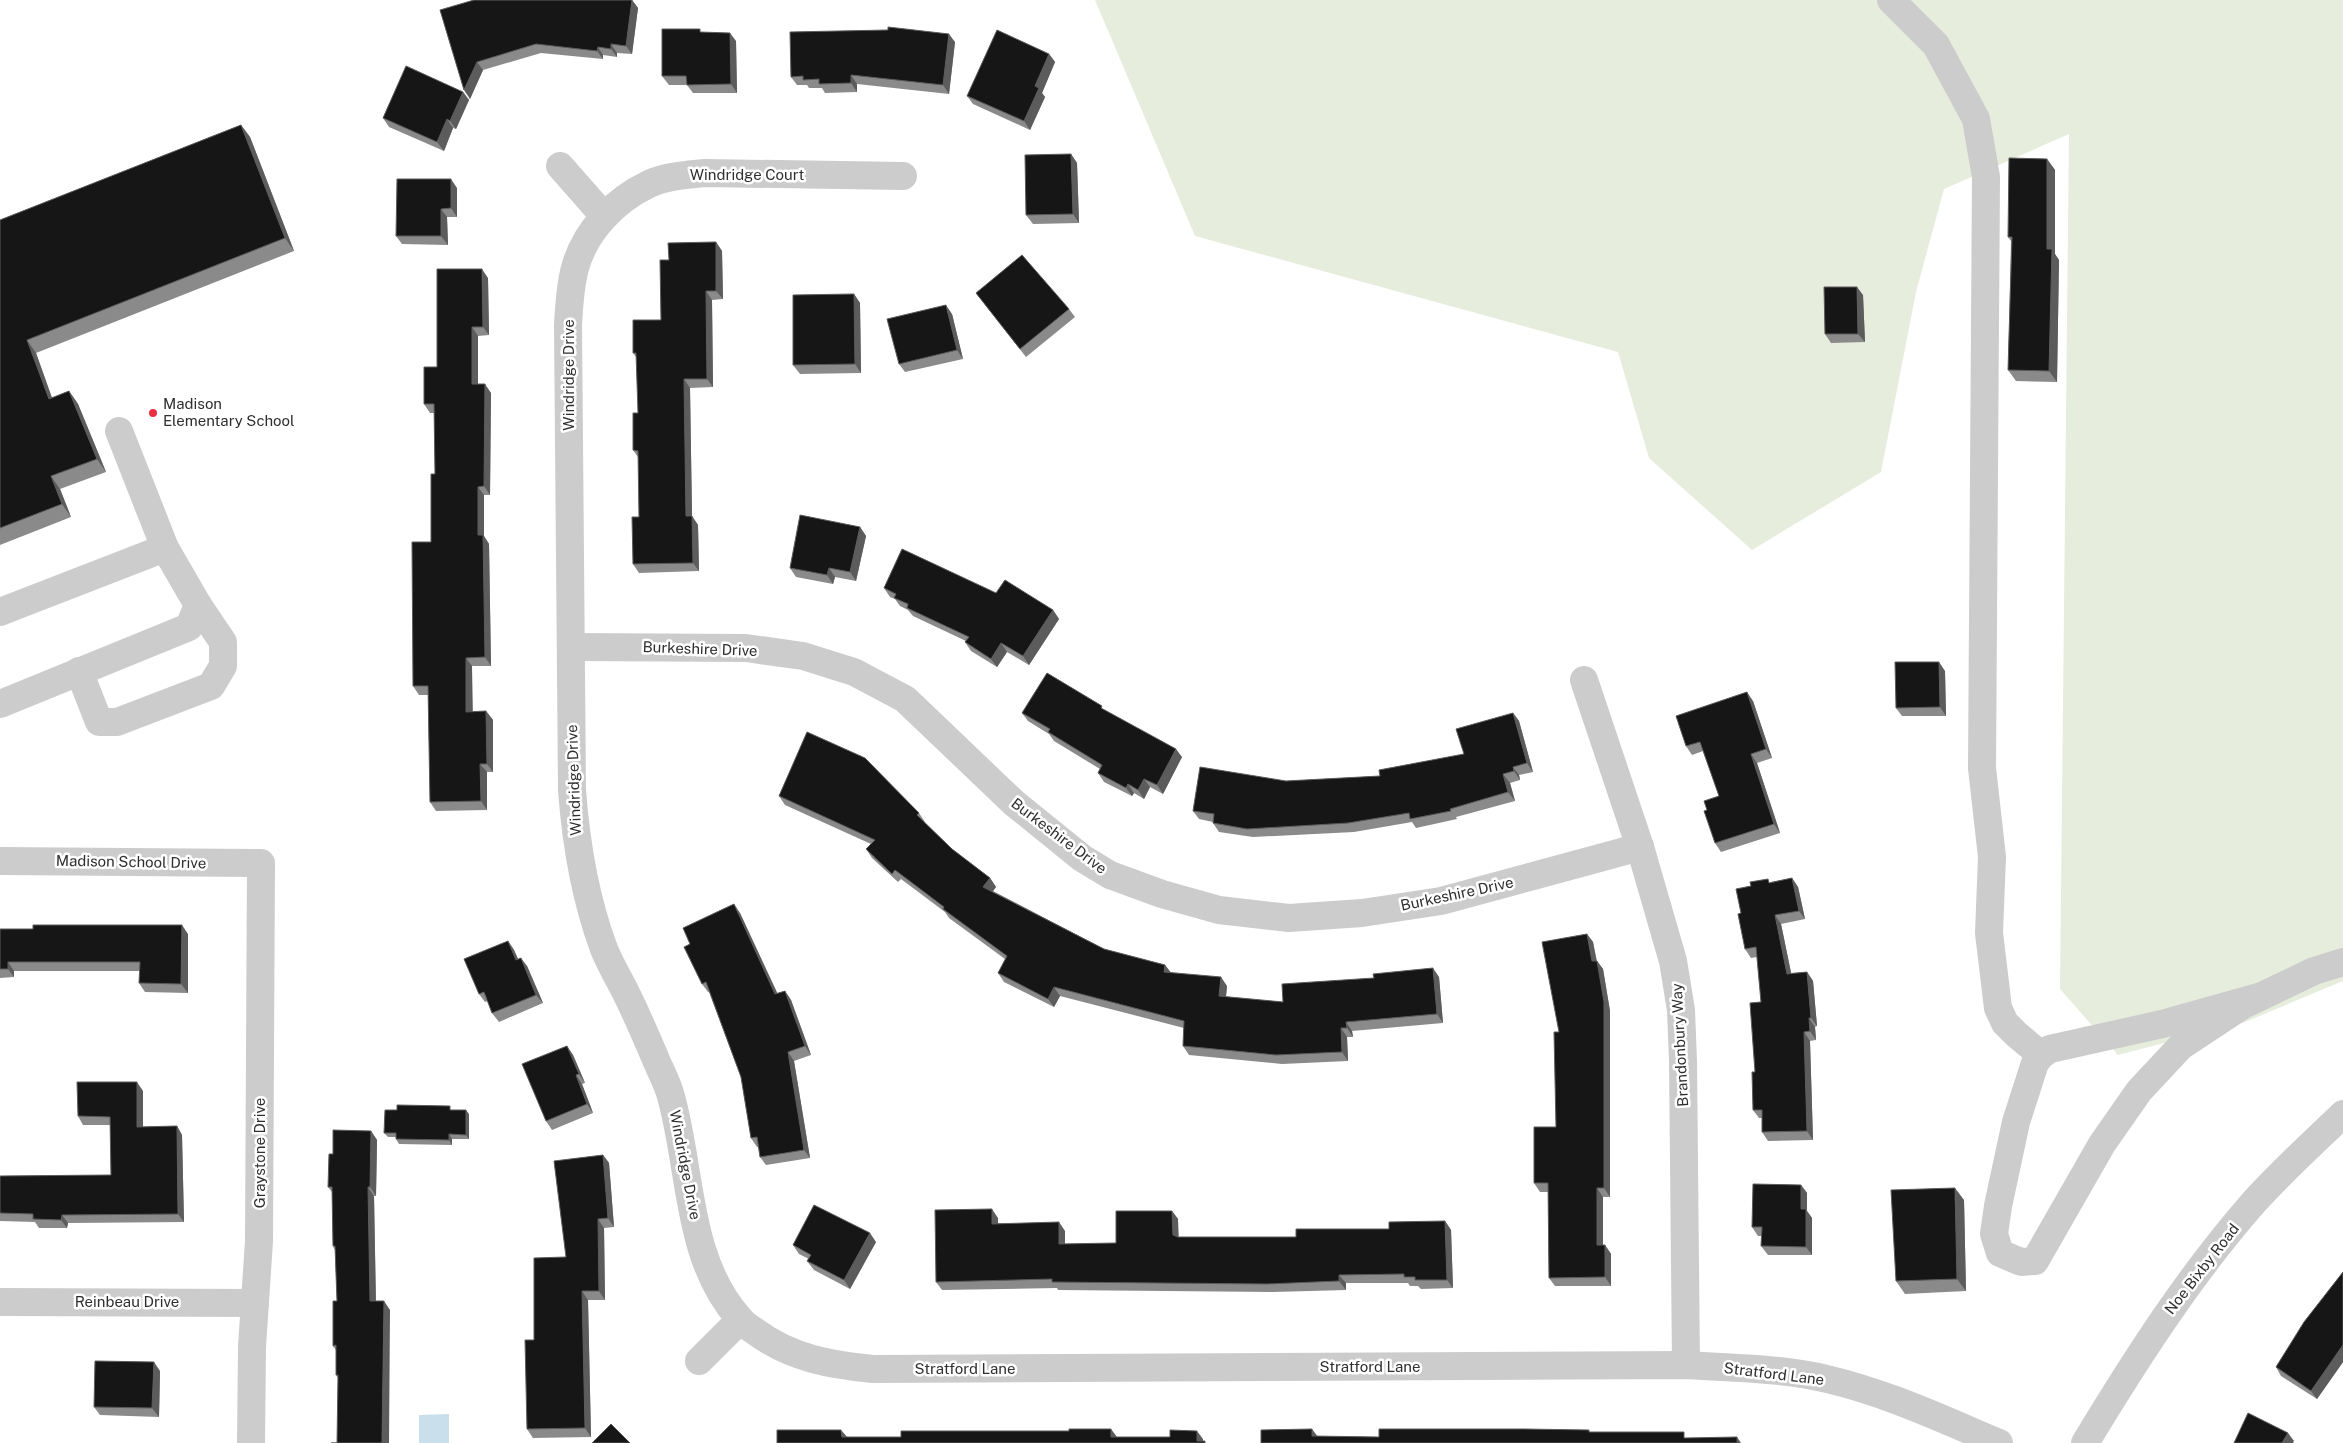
<svg xmlns="http://www.w3.org/2000/svg" width="2343" height="1443" viewBox="0 0 2343 1443" font-family="'Public Sans',sans-serif">
<style>
.green{fill:#e6eddd}
.water{fill:#c9e0ec}
.lines{fill:none;stroke-linecap:round;stroke-linejoin:round}
.minor{stroke:#ccc;stroke-width:28}
.wall{fill:#8a8a8a}
.shaded-wall{fill:#5c5c5c}
.building{fill:#161616;stroke:#5c5c5c}
.poi-dot{fill:#e73042;stroke:#fff;stroke-width:2}
.labels{text-anchor:middle;stroke-width:5;stroke-linejoin:round;paint-order:stroke}
.street-label{font-size:15px;fill:#2f2f2f;stroke:#fff}
.poi-label{font-size:15px;fill:#2f2f2f;stroke:#fff;text-anchor:start}
</style>
<rect width="100%" height="100%" fill="#fff"/>
<!-- green -->
<polygon class="green" points="1095,0 2343,0 2343,981 2245,1022 2118,1055 2060,989 2069,134 1944,189 1916,292 1881,472 1752,550 1649,458 1618,352 1195,236"/>
<!-- water -->
<polygon class="water" points="449,1414 449,1443 419,1443 419,1415"/>
<g class="lines">
<!-- minor -->
<g class="minor">
<polyline points="1891,0 1936,45 1976,119 1986,177 1982,768 1992,857 1989,933 1998,1008 2005,1023 2016,1034 2041,1055"/>
<polyline points="560,166 604,216"/>
<path d="M903 176 705 173C686 175 666 176 649 184 615 200 585 231 575 268 570 286 569 306 568 325L572 790C576 844 585 898 604 949 610 964 619 979 626 993 636 1013 645 1034 654 1055 659 1068 666 1080 670 1093 692 1168 685 1257 739 1318 743 1324 750 1328 756 1332 791 1358 831 1365 873 1369L1686 1365C1732 1368 1781 1368 1827 1379 1887 1393 1942 1419 1999 1443"/>
<polyline points="0,612 165,548 119,431"/>
<polyline points="571,647 746,648 803,656 854,672 905,699 1014,803 1082,858 1110,875 1162,894 1219,910 1289,918 1362,913 1441,901 1640,847"/>
<polyline points="79,671 99,722 117,722 211,686 223,666 223,642 198,605"/>
<polyline points="1584,680 1640,847 1673,961 1681,1010 1683,1061 1686,1365"/>
<polyline points="0,704 189,627 198,605 165,548"/>
<polyline points="0,861 261,863 259,1241 252,1347 251,1443"/>
<polyline points="2262,996 2162,1024 2050,1049 2041,1055 2035,1063 2016,1122 1998,1206 1994,1234 2000,1253 2021,1262 2035,1261 2102,1144 2139,1091 2181,1046 2243,1005 2314,971 2343,962"/>
<polyline points="0,1302 255,1303"/>
<polyline points="699,1361 740,1320"/>
<path d="M2085 1443C2136 1359 2189 1276 2254 1202 2282 1171 2313 1143 2343 1114"/>
</g>
</g>
<!-- wall -->
<g class="wall">
<polygon points="632,0 638,8 632,54 617,53 617,57 603,55 603,59 541,53 483,70 470,99 440,10"/>
<polygon points="702,32 736,41 737,93 693,93 687,85 669,85 662,76"/>
<polygon points="955,42 949,94 857,84 857,92 825,93 822,88 809,88 807,85 797,85 791,77"/>
<polygon points="1049,54 1055,62 1042,93 1045,97 1030,130 973,104 967,96"/>
<polygon points="463,92 469,100 456,129 453,128 444,151 389,127 383,118"/>
<polygon points="241,125 250,137 294,251 36,353 52,398 69,391 78,404 106,472 60,489 71,517 0,545 0,220"/>
<polygon points="1071,154 1077,163 1079,223 1033,224 1026,215"/>
<polygon points="2047,159 2055,170 2055,254 2059,260 2057,382 2016,381 2008,370 2011,241 2008,237"/>
<polygon points="457,188 457,217 447,217 448,245 402,244 396,236"/>
<polygon points="716,242 722,251 723,299 712,300 713,387 690,388 692,516 698,525 699,571 639,573 633,564 639,517 638,457 633,450 638,413 637,358 633,353 661,320 669,260"/>
<polygon points="488,278 489,335 478,336 478,384 491,393 490,495 484,495 484,536 489,544 491,666 472,666 472,712 486,711 493,720 493,772 487,772 487,810 436,811 430,802 428,695 419,695 413,686 431,542 435,474 434,413 430,413 424,404"/>
<polygon points="976,293 1069,309 1075,317 1026,357"/>
<polygon points="854,294 860,303 861,373 800,374 793,365"/>
<polygon points="1863,295 1865,342 1831,343 1825,334"/>
<polygon points="952,314 963,359 905,372 899,364"/>
<polygon points="860,527 866,536 856,581 835,577 833,584 796,577 790,568"/>
<polygon points="884,588 996,593 1053,610 1059,619 1029,665 1007,652 997,667 971,651 965,642 966,641 913,616 908,610 900,606 895,599 890,597"/>
<polygon points="1945,671 1946,716 1902,716 1896,708"/>
<polygon points="1753,701 1772,758 1757,763 1780,833 1721,852 1715,843 1707,810 1719,796 1703,751 1692,755 1686,746"/>
<polygon points="1104,710 1182,757 1163,794 1150,787 1144,799 1134,793 1132,796 1104,782 1098,773 1100,769 1054,741 1049,734 1028,721 1022,713"/>
<polygon points="1513,713 1519,721 1533,772 1519,775 1520,780 1510,783 1515,801 1456,817 1457,819 1416,828 1412,822 1354,832 1253,837 1219,832 1213,823 1213,822 1199,819 1193,811 1286,781 1380,776 1464,754"/>
<polygon points="779,796 919,813 925,822 924,823 952,849 990,878 996,887 993,891 1104,949 1165,965 1171,973 1227,986 1226,997 1283,1002 1439,977 1443,1023 1352,1031 1353,1037 1347,1037 1348,1061 1282,1064 1189,1055 1183,1046 1184,1028 1060,996 1054,1007 1004,982 998,973 1005,959 949,918 945,912 901,879 898,882 872,858 866,849 871,844 785,805"/>
<polygon points="1792,878 1798,887 1805,919 1781,924 1791,973 1807,972 1813,981 1817,1026 1815,1027 1816,1040 1810,1041 1813,1140 1768,1141 1762,1132 1762,1118 1759,1118 1753,1110 1755,1072 1761,1002 1757,957 1751,958 1745,949 1741,913 1771,882"/>
<polygon points="740,913 777,994 785,991 791,1000 811,1055 794,1061 810,1158 766,1165 760,1157 759,1147 757,1147 751,1138 741,1077 709,992 708,992 702,984 690,944"/>
<polygon points="0,929 188,934 188,993 145,992 139,983 140,971 14,971 14,977 0,978"/>
<polygon points="1587,934 1593,942 1597,961 1603,969 1610,1011 1610,1197 1603,1197 1603,1245 1605,1245 1611,1254 1611,1286 1555,1286 1549,1278 1548,1192 1540,1192 1534,1183 1556,1127 1559,1032"/>
<polygon points="508,941 514,950 518,959 527,966 543,1003 499,1022 492,1013 488,1001 485,1002 479,994"/>
<polygon points="567,1046 573,1055 585,1083 582,1084 593,1113 552,1130 546,1121"/>
<polygon points="143,1091 143,1127 177,1126 182,1135 184,1222 68,1223 67,1228 39,1228 35,1222 0,1221 0,1176 111,1175 110,1125 83,1125 78,1116"/>
<polygon points="453,1110 469,1114 469,1139 452,1139 452,1145 399,1144 396,1139 396,1137 388,1137 384,1133"/>
<polygon points="371,1131 377,1140 376,1196 374,1196 376,1301 390,1310 337,1443 338,1378 336,1375 336,1350 333,1346 337,1301 335,1250 333,1246 332,1192 328,1187 333,1154"/>
<polygon points="603,1155 609,1163 614,1227 604,1228 605,1300 588,1300 591,1437 533,1438 527,1429 534,1340 566,1257"/>
<polygon points="1801,1185 1807,1193 1807,1211 1812,1218 1812,1255 1768,1255 1761,1246 1762,1236 1758,1236 1752,1227"/>
<polygon points="1964,1200 1966,1291 1905,1294 1896,1281"/>
<polygon points="1172,1211 1178,1219 1178,1237 1296,1237 1389,1229 1445,1221 1451,1230 1453,1288 1421,1289 1418,1286 1410,1286 1408,1283 1346,1283 1346,1290 1273,1292 1058,1290 1057,1288 942,1290 936,1282 998,1218 998,1223 1065,1231 1065,1244 1116,1243"/>
<polygon points="876,1242 850,1289 814,1270 807,1261 809,1259 799,1254 793,1245"/>
<polygon points="2343,1272 2343,1362 2317,1399 2281,1376 2276,1367"/>
<polygon points="160,1371 159,1417 100,1415 94,1407"/>
</g>
<!-- shaded-wall -->
<g class="shaded-wall">
<polygon points="632,0 638,8 632,54 626,46"/>
<polygon points="730,33 736,41 737,93 731,84"/>
<polygon points="949,34 955,42 949,94 943,85"/>
<polygon points="611,44 617,53 617,57 611,49"/>
<polygon points="598,47 603,55 603,59 597,51"/>
<polygon points="1049,54 1055,62 1042,93 1045,97 1030,130 1024,121 1035,86"/>
<polygon points="477,62 483,70 470,99 464,90"/>
<polygon points="851,75 857,84 857,92 851,83"/>
<polygon points="463,92 469,100 456,129 450,121"/>
<polygon points="447,119 453,128 444,151 437,142"/>
<polygon points="241,125 250,137 294,251 285,238"/>
<polygon points="1071,154 1077,163 1079,223 1073,214"/>
<polygon points="2047,159 2055,170 2055,254 2059,260 2057,382 2049,371 2047,249"/>
<polygon points="451,179 457,188 457,217 451,208"/>
<polygon points="441,209 447,217 448,245 441,236"/>
<polygon points="716,242 722,251 723,299 716,291"/>
<polygon points="482,269 488,278 489,335 483,327"/>
<polygon points="1857,287 1863,295 1865,342 1858,334"/>
<polygon points="706,291 712,300 713,387 707,379"/>
<polygon points="854,294 860,303 861,373 855,364"/>
<polygon points="946,305 952,314 963,359 957,350"/>
<polygon points="472,327 478,336 478,392 472,384"/>
<polygon points="27,340 36,353 57,412 49,399"/>
<polygon points="684,379 690,388 692,516 698,525 699,571 693,563 686,516"/>
<polygon points="485,384 491,393 490,495 484,486"/>
<polygon points="69,391 78,404 106,472 97,459"/>
<polygon points="51,476 60,489 71,517 62,504"/>
<polygon points="478,487 484,495 484,536 489,544 491,666 485,657 478,535"/>
<polygon points="860,527 866,536 856,581 850,572"/>
<polygon points="829,568 835,577 833,584 827,575"/>
<polygon points="1053,610 1059,619 1029,665 1023,656"/>
<polygon points="1001,643 1007,652 997,667 991,659"/>
<polygon points="466,658 472,666 473,720 466,712"/>
<polygon points="1939,662 1945,671 1946,716 1940,707"/>
<polygon points="1747,692 1753,701 1772,758 1766,749"/>
<polygon points="486,711 493,720 493,772 487,764"/>
<polygon points="1513,713 1519,721 1533,772 1527,763"/>
<polygon points="1176,749 1182,757 1163,794 1157,785"/>
<polygon points="1751,754 1757,763 1780,833 1774,824"/>
<polygon points="480,764 487,772 487,810 481,801"/>
<polygon points="1513,767 1519,775 1520,780 1514,771"/>
<polygon points="1503,774 1510,783 1515,801 1508,792"/>
<polygon points="1144,779 1150,787 1144,799 1138,790"/>
<polygon points="1128,784 1134,793 1132,796 1126,788"/>
<polygon points="990,878 996,887 990,895 983,887"/>
<polygon points="1792,878 1798,887 1805,919 1799,911"/>
<polygon points="734,904 740,913 782,1003 775,994"/>
<polygon points="1775,915 1781,924 1793,982 1787,974"/>
<polygon points="182,925 188,934 188,993 181,984"/>
<polygon points="1587,934 1593,942 1598,970 1597,961 1603,969 1610,1011 1610,1197 1604,1188 1592,961"/>
<polygon points="508,941 514,950 522,968 516,960"/>
<polygon points="521,958 527,966 543,1003 536,995"/>
<polygon points="8,962 14,971 14,977 8,969"/>
<polygon points="1165,965 1172,974 1164,972"/>
<polygon points="1433,968 1439,977 1443,1023 1437,1014"/>
<polygon points="1807,972 1813,981 1817,1026 1811,1018"/>
<polygon points="1221,977 1227,986 1225,1005 1219,996"/>
<polygon points="1054,987 1060,996 1054,1007 1048,999"/>
<polygon points="785,991 791,1000 811,1055 805,1046"/>
<polygon points="1809,1018 1815,1027 1816,1040 1810,1031"/>
<polygon points="1346,1022 1352,1031 1353,1037 1347,1028"/>
<polygon points="1341,1028 1347,1037 1348,1061 1342,1052"/>
<polygon points="1804,1032 1810,1041 1813,1140 1807,1131"/>
<polygon points="567,1046 573,1055 585,1083 579,1074"/>
<polygon points="788,1052 794,1061 810,1158 804,1150"/>
<polygon points="576,1075 582,1084 593,1113 587,1104"/>
<polygon points="137,1082 143,1091 143,1135 137,1127"/>
<polygon points="466,1110 469,1114 469,1139 466,1135"/>
<polygon points="177,1126 182,1135 184,1222 178,1214"/>
<polygon points="371,1131 377,1140 376,1196 370,1187"/>
<polygon points="449,1134 452,1139 452,1145 449,1140"/>
<polygon points="603,1155 609,1163 614,1227 608,1218"/>
<polygon points="1801,1185 1807,1193 1807,1211 1812,1218 1812,1255 1806,1247 1801,1209"/>
<polygon points="368,1187 374,1196 376,1310 370,1301"/>
<polygon points="1597,1188 1603,1197 1603,1254 1597,1245"/>
<polygon points="1955,1188 1964,1200 1966,1291 1957,1279"/>
<polygon points="992,1209 998,1218 998,1232 992,1224"/>
<polygon points="1172,1211 1178,1219 1179,1244 1173,1235"/>
<polygon points="62,1215 68,1223 67,1228 61,1220"/>
<polygon points="598,1219 604,1228 605,1300 599,1291"/>
<polygon points="1445,1221 1451,1230 1453,1288 1447,1280"/>
<polygon points="1059,1222 1065,1231 1065,1253 1059,1244"/>
<polygon points="870,1233 876,1242 850,1289 844,1280"/>
<polygon points="1605,1245 1611,1254 1611,1286 1605,1277"/>
<polygon points="1339,1275 1346,1283 1346,1290 1339,1281"/>
<polygon points="582,1291 588,1300 591,1437 585,1428"/>
<polygon points="384,1301 390,1310 389,1443 382,1443"/>
<polygon points="2343,1345 2343,1362 2317,1399 2311,1391"/>
<polygon points="154,1362 160,1371 159,1417 152,1408"/>
<polygon points="1111,1429 1117,1437 1111,1437"/>
<polygon points="1312,1429 1318,1437 1312,1436"/>
<polygon points="841,1430 848,1438 842,1437"/>
<polygon points="1197,1431 1203,1439 1203,1443 1197,1441"/>
<polygon points="2288,1433 2294,1441 2293,1443 2282,1443"/>
<polygon points="1737,1437 1741,1443 1737,1443"/>
</g>
<!-- building -->
<g class="building">
<polygon points="474,0 632,0 626,46 611,44 611,49 598,47 597,51 536,44 477,62 464,90 440,10"/>
<polygon points="888,27 949,34 943,85 851,75 851,83 819,84 819,79 803,80 803,76 791,77 790,32 888,30"/>
<polygon points="662,29 700,29 700,32 730,33 731,84 687,85 686,76 662,76"/>
<polygon points="997,30 1049,54 1035,86 1039,88 1024,121 967,96"/>
<polygon points="406,66 463,92 450,121 447,119 437,142 383,118"/>
<polygon points="241,125 285,238 27,340 49,399 69,391 97,459 51,476 62,504 0,528 0,220"/>
<polygon points="1071,154 1073,214 1026,215 1025,155"/>
<polygon points="2009,158 2047,159 2047,249 2052,249 2049,371 2008,370 2012,237 2008,237"/>
<polygon points="397,179 451,179 451,208 441,209 441,236 396,236"/>
<polygon points="716,242 716,291 706,291 707,379 684,379 686,516 692,516 693,563 633,564 632,517 639,517 638,451 633,450 633,413 638,413 636,353 633,353 633,320 661,320 660,260 669,260 668,243"/>
<polygon points="1022,255 1069,309 1020,349 976,293"/>
<polygon points="437,269 482,269 483,327 472,327 472,384 485,384 484,486 478,487 478,535 483,535 485,657 466,658 466,712 486,711 487,764 480,764 481,801 430,802 428,686 413,686 412,542 431,542 431,474 435,474 434,404 424,404 424,367 437,367"/>
<polygon points="1824,287 1857,287 1858,334 1825,334"/>
<polygon points="854,294 855,364 793,365 793,295"/>
<polygon points="946,305 957,350 899,364 887,319"/>
<polygon points="800,515 860,527 850,572 829,568 827,575 790,568"/>
<polygon points="902,549 996,593 1005,580 1053,610 1023,656 1001,643 991,659 965,642 969,637 907,608 908,604 894,598 896,594 884,588"/>
<polygon points="1895,662 1939,662 1940,707 1896,708"/>
<polygon points="1047,673 1102,706 1101,708 1176,749 1157,785 1144,779 1138,790 1128,784 1126,788 1098,773 1102,765 1048,732 1050,729 1022,713"/>
<polygon points="1747,692 1766,749 1751,754 1774,824 1715,843 1704,811 1707,810 1704,801 1719,796 1700,742 1686,746 1676,716"/>
<polygon points="1513,713 1527,763 1513,767 1514,771 1503,774 1508,792 1450,809 1451,811 1410,819 1409,813 1348,823 1247,829 1213,823 1214,814 1193,811 1200,767 1286,781 1380,776 1379,770 1464,754 1456,729"/>
<polygon points="807,732 865,758 919,813 917,815 952,849 990,878 983,887 1104,949 1165,965 1164,972 1221,977 1219,996 1283,1002 1282,984 1374,978 1373,974 1433,968 1437,1014 1346,1022 1347,1028 1341,1028 1342,1052 1276,1055 1183,1046 1184,1021 1054,987 1048,999 998,973 1007,956 943,909 944,907 895,870 892,874 866,849 875,840 779,796"/>
<polygon points="1792,878 1799,911 1775,915 1787,974 1807,972 1811,1018 1809,1018 1810,1031 1804,1032 1807,1131 1762,1132 1762,1110 1753,1110 1752,1072 1755,1072 1750,1003 1761,1002 1756,947 1745,949 1738,914 1741,913 1736,889 1751,886 1750,882 1768,879 1769,883"/>
<polygon points="734,904 775,994 785,991 805,1046 788,1052 804,1150 760,1157 757,1137 751,1138 741,1077 706,982 702,984 684,947 690,944 683,928"/>
<polygon points="33,925 182,925 181,984 139,983 140,962 8,962 8,969 0,969 0,929 33,929"/>
<polygon points="1587,934 1592,961 1597,961 1604,1002 1604,1188 1597,1188 1597,1245 1605,1245 1605,1277 1549,1278 1548,1183 1534,1183 1534,1127 1556,1127 1554,1032 1559,1032 1542,942"/>
<polygon points="508,941 516,960 521,958 536,995 492,1013 484,992 479,994 464,959"/>
<polygon points="567,1046 579,1074 576,1075 587,1104 546,1121 522,1064"/>
<polygon points="77,1082 137,1082 137,1127 177,1126 178,1214 62,1215 61,1220 33,1219 33,1214 0,1213 0,1176 111,1175 110,1117 78,1116"/>
<polygon points="397,1105 450,1106 450,1110 466,1110 466,1135 449,1134 449,1140 396,1139 396,1133 384,1133 385,1110 397,1110"/>
<polygon points="333,1130 371,1131 370,1187 368,1187 370,1301 384,1301 382,1443 331,1443 337,1443 338,1375 336,1375 336,1345 333,1346 333,1301 337,1301 335,1246 333,1246 332,1187 328,1187 329,1154 333,1154"/>
<polygon points="603,1155 608,1218 598,1219 599,1291 582,1291 585,1428 527,1429 525,1340 534,1340 534,1258 566,1257 554,1161"/>
<polygon points="1753,1184 1801,1185 1801,1209 1806,1209 1806,1247 1761,1246 1762,1227 1752,1227"/>
<polygon points="1955,1188 1957,1279 1896,1281 1891,1190"/>
<polygon points="814,1205 870,1233 844,1280 807,1261 811,1255 793,1245"/>
<polygon points="992,1209 992,1224 1059,1222 1059,1244 1116,1243 1116,1211 1172,1211 1173,1235 1178,1237 1296,1237 1296,1229 1389,1229 1389,1222 1445,1221 1447,1280 1415,1280 1415,1277 1404,1277 1404,1274 1339,1275 1339,1281 1267,1284 1052,1282 1052,1279 936,1282 935,1210"/>
<polygon points="2343,1272 2343,1345 2311,1391 2276,1367 2304,1322"/>
<polygon points="95,1361 154,1362 152,1408 94,1407"/>
<polygon points="2248,1413 2288,1433 2282,1443 2234,1443"/>
<polygon points="611,1424 630,1443 592,1443"/>
<polygon points="1069,1429 1111,1429 1111,1437 1170,1437 1170,1430 1197,1431 1197,1441 1205,1441 1205,1443 777,1443 777,1430 841,1430 842,1437 901,1437 901,1431 1069,1431"/>
<polygon points="1312,1429 1312,1436 1379,1437 1379,1429 1524,1429 1589,1430 1589,1432 1684,1432 1684,1438 1737,1437 1737,1443 1261,1443 1261,1430"/>
</g>
<!-- markers -->
<circle class="poi-dot" cx="153" cy="413" r="5"/>
<g class="labels">
<!-- street labels -->
<g class="street-label">
<text x="747" y="180">Windridge Court</text>
<text transform="translate(569 375) rotate(-90)" y="5">Windridge Drive</text>
<text transform="translate(700 649) rotate(2)" y="5">Burkeshire Drive</text>
<text transform="translate(574 780) rotate(-92)" y="5">Windridge Drive</text>
<text transform="translate(1059 836) rotate(37)" y="5">Burkeshire Drive</text>
<text transform="translate(131 862) rotate(1)" y="5">Madison School Drive</text>
<text transform="translate(1457 894) rotate(-12)" y="5">Burkeshire Drive</text>
<text transform="translate(1680 1045) rotate(-93)" y="5">Brandonbury Way</text>
<text transform="translate(260 1153) rotate(-90)" y="5">Graystone Drive</text>
<text transform="translate(685 1165) rotate(79)" y="5">Windridge Drive</text>
<text transform="translate(2202 1269) rotate(-52)" y="5">Noe Bixby Road</text>
<text x="127" y="1307">Reinbeau Drive</text>
<text x="1370" y="1372">Stratford Lane</text>
<text x="965" y="1374">Stratford Lane</text>
<text transform="translate(1774 1374) rotate(7)" y="5">Stratford Lane</text>
</g>
<!-- poi labels -->
<g class="poi-label">
<text x="163" y="409">Madison<tspan x="163" dy="17">Elementary School</tspan></text>
</g>
</g>
</svg>
